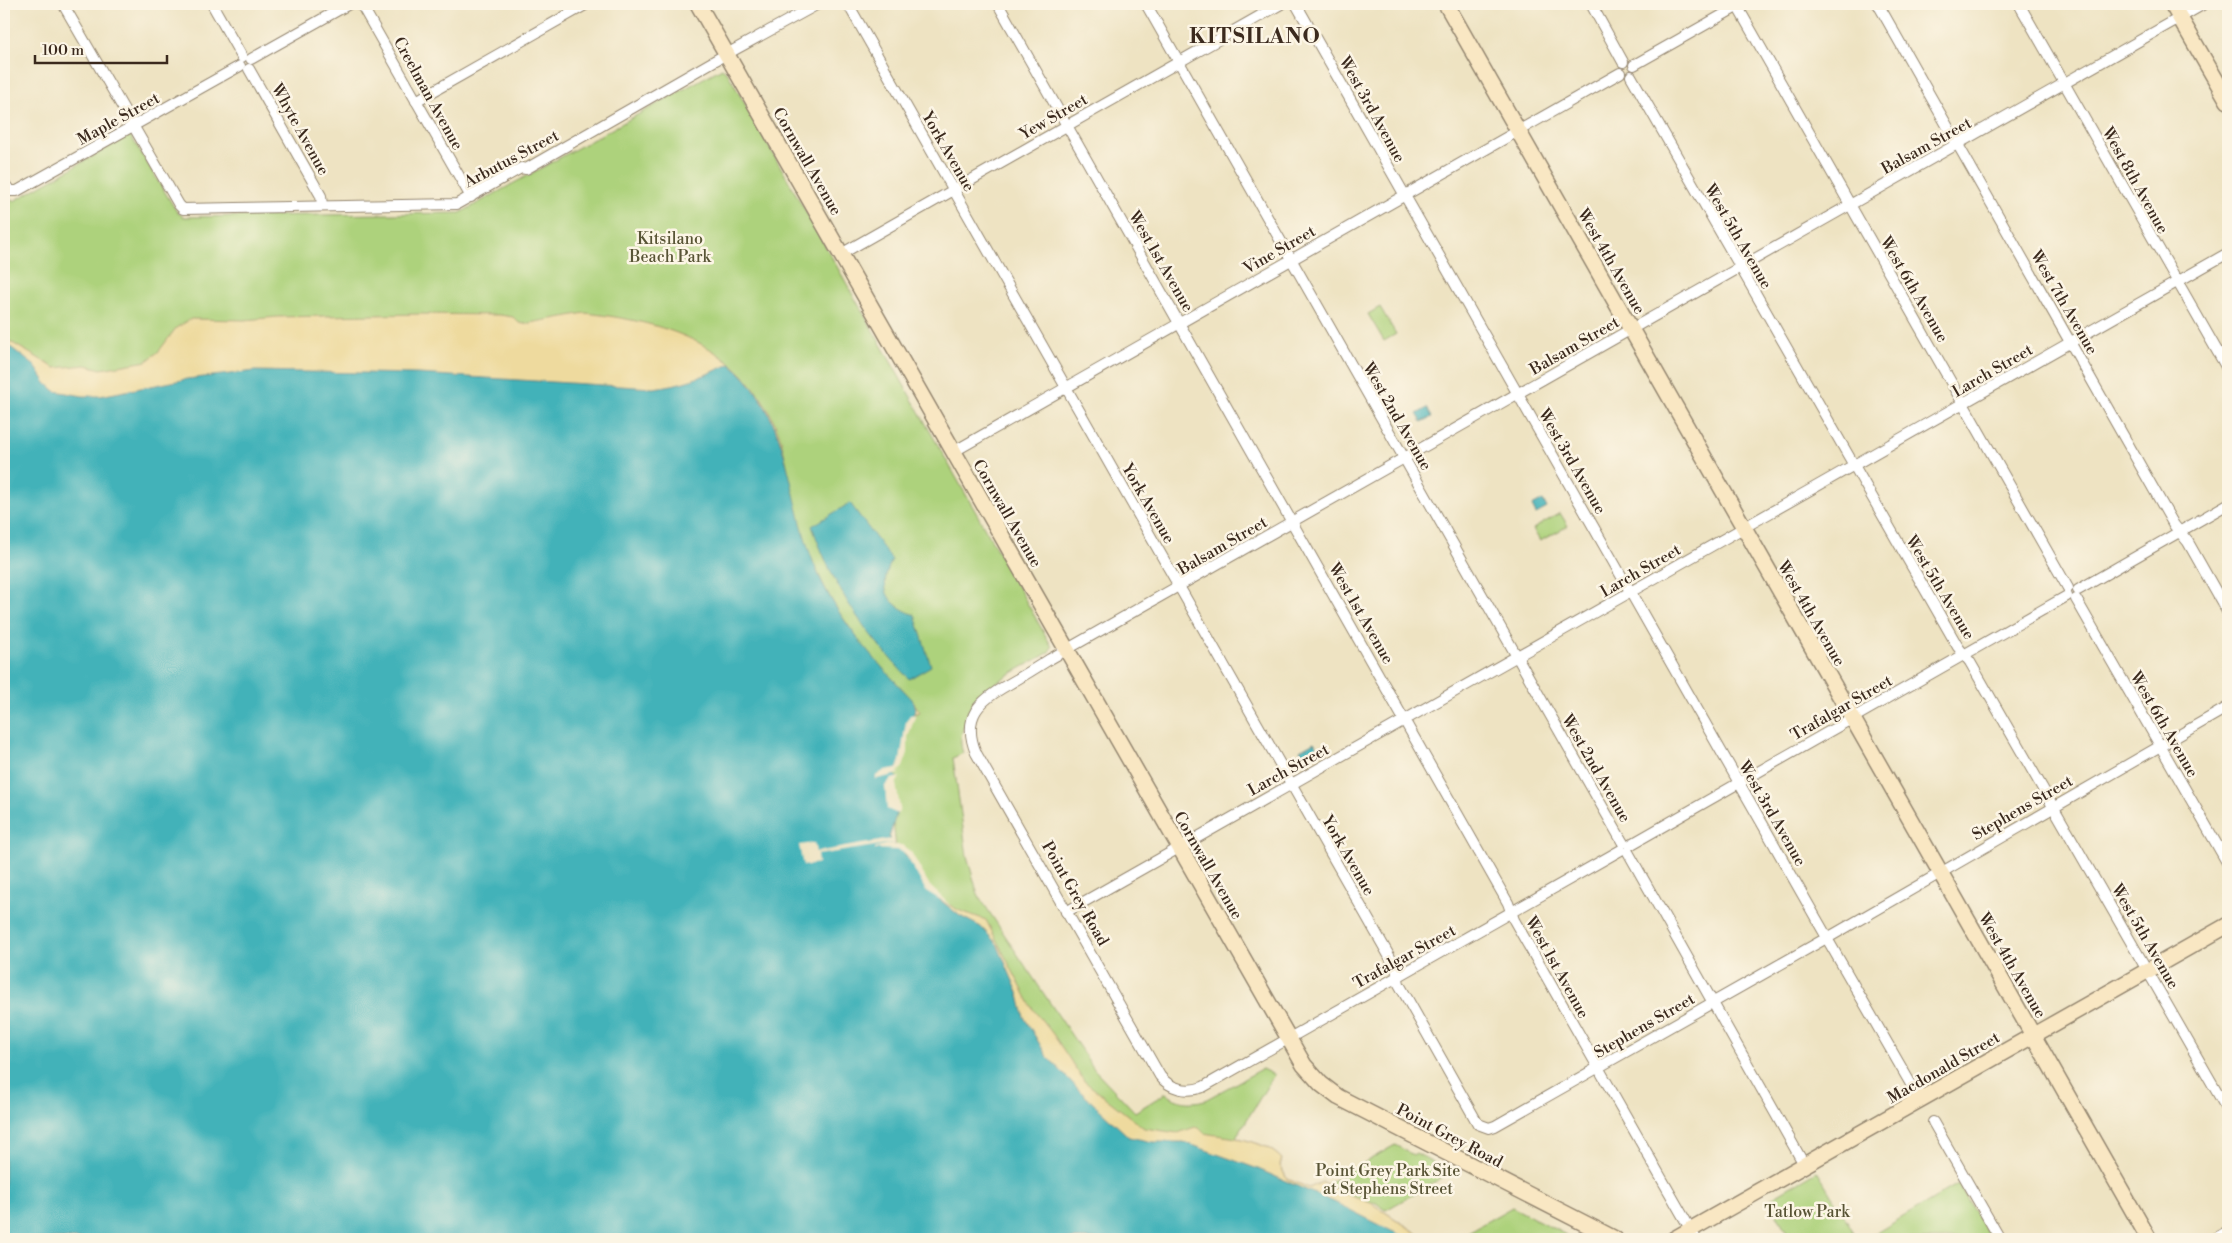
<svg xmlns="http://www.w3.org/2000/svg" width="2232" height="1243" viewBox="0 0 2232 1243" font-family="'Libre Bodoni',serif">
<style>
.green{fill:#add27b;stroke:#747e4c}
.sand{fill:#eeda9e;stroke:#94825e}
.water{fill:#42b2b9;stroke:#3e6e6c}
.pier{fill:#eee3c2}
.lines{fill:none;stroke-linecap:round;stroke-linejoin:round}
.street-casing{stroke:#948670;stroke-width:12}
.secondary-casing{stroke:#948670;stroke-width:18}
.street{stroke:#fff;stroke-width:10}
.secondary{stroke:#f9e7c3;stroke-width:15}
.labels{text-anchor:middle;stroke-width:5;stroke-linejoin:round;paint-order:stroke}
.street-label{font-size:16px;fill:#3b2a1e;stroke:#fcf5e5}
.park-label{font-size:16px;fill:#585435;stroke:#fcf5e5}
.district-label{font-size:21px;font-weight:bold;letter-spacing:1px;fill:#3b2a1e;stroke:#fcf5e5}
</style>
<rect width="100%" height="100%" fill="#fcf5e5"/>
<filter id="ink" filterUnits="userSpaceOnUse"><feTurbulence type="fractalNoise" baseFrequency=".02" numOctaves="2"/><feDisplacementMap in="SourceGraphic" scale="10" xChannelSelector="R" yChannelSelector="G"/><feConvolveMatrix kernelMatrix="1 2 1 2 8 2 1 2 1" color-interpolation-filters="sRGB"/></filter>
<filter id="wash" filterUnits="userSpaceOnUse"><feTurbulence type="fractalNoise" baseFrequency=".0096" numOctaves="4" result="noise"/><feDisplacementMap in="SourceGraphic" scale="20" xChannelSelector="R" yChannelSelector="G"/><feGaussianBlur stdDeviation="1.12" result="paint"/><feColorMatrix in="noise" values="0 0 0 0 0 0 0 0 0 0 0 0 0 0 0 0 0 1.4 0 .05"/><feComposite in="paint" operator="in"/></filter>
<g filter="url(#wash)">
<rect width="100%" height="100%" fill="#eee3c2"/>
<!-- green -->
<g class="green">
<path d="M722 68 727 72 1052 647 1048 653C1016 672 977 685 965 723 961 735 959 741 963 753L953 758 967 856 978 895 1094 1069 1135 1112 1166 1093C1177 1103 1190 1104 1205 1100L1262 1069 1274 1075 1234 1141 1146 1130 1081 1081 896 848 888 776 912 717 919 712C880 667 839 623 815 567 785 499 792 416 730 364L100 396 4 346V198L14 201 130 135 177 212 184 217 460 213Z"/>
<polygon points="1380,307 1396,334 1384,341 1368,314"/>
<polygon points="1560,513 1568,526 1540,541 1533,529"/>
<polygon points="1395,1145 1413,1155 1416,1153 1452,1172 1386,1210 1376,1203 1354,1198 1327,1184"/>
<polygon points="1817,1171 1858,1239 1791,1239 1768,1200"/>
<polygon points="1958,1184 1991,1239 1866,1239"/>
<polygon points="1512,1207 1574,1239 1456,1239"/>
</g>
<!-- sand -->
<g class="sand">
<path d="M585 313C671 322 752 349 781 440 788 465 791 490 797 514 803 538 811 561 822 582 836 611 855 640 877 663 892 679 909 693 920 712L911 715 4 438V338L55 368 86 365 101 369 147 361 159 351 176 328 191 319 245 320 277 317 419 314 500 315 513 317 519 323 524 324Z"/>
<path d="M926 891 958 910 986 920 1032 1008 1053 1034 1084 1081 1144 1128 1178 1133 1195 1127 1199 1128 1204 1133C1231 1138 1262 1138 1282 1159L1280 1165 1287 1179 1309 1188 1322 1182 1351 1196 1371 1203 1426 1239H1232L1130 1173Z"/>
</g>
<!-- water -->
<g class="water">
<path d="M4 342 35 366 46 383 55 391 83 396H100L187 379 255 371 418 374 653 388C681 385 705 376 730 364 791 414 787 496 814 564 835 617 873 659 912 699L915 709 906 737V752L894 774 897 777 894 784 898 808 889 838 892 844 901 848 928 888 939 899 960 916 981 927 997 944 1019 995 1024 1017 1046 1055 1081 1092 1129 1137 1153 1142H1184L1258 1169 1334 1202 1408 1239H4Z"/>
<polygon points="1427,408 1432,417 1422,422 1417,414"/>
<polygon points="1543,500 1547,508 1536,514 1532,506"/>
<path d="M850 503 892 560C878 588 886 604 915 615L931 666 909 679C862 629 835 591 812 526Z"/>
<polygon points="1314,742 1318,748 1304,756 1300,750"/>
</g>
<!-- pier -->
<g class="pier">
<polygon points="916,714 908,737 908,753 903,767 898,772 899,774 876,779 876,776 885,770 897,768 900,761 906,722 910,715"/>
<polygon points="900,777 896,784 900,808 898,814 887,809 885,786 891,779"/>
<polygon points="892,839 894,845 902,845 911,852 930,886 951,906 926,891 905,853 897,850 875,849 876,847 893,843 817,855 818,863 803,866 799,845 814,843 816,852"/>
</g>
</g>
<g filter="url(#ink)">
<g class="lines">
<!-- street casing -->
<g class="street-casing">
<g id="street">
<polyline points="63,4 179,205 183,209 457,204 521,168 526,169 714,61 818,4"/>
<polyline points="212,4 242,57"/>
<polyline points="361,4 471,197"/>
<polyline points="848,4 1396,968 1399,984 1478,1124 1489,1128 1495,1126 1823,940"/>
<polyline points="998,4 1508,903 1514,920 1696,1239"/>
<polyline points="1146,4 1623,843"/>
<polyline points="1296,4 1825,934"/>
<polyline points="1591,4 1623,62"/>
<polyline points="1736,4 2068,588"/>
<polyline points="1878,4 2174,525 2188,542 2228,613"/>
<polyline points="2019,4 2228,370"/>
<polyline points="251,59 349,4"/>
<polyline points="1634,65 1742,4"/>
<polyline points="249,69 321,196 322,206"/>
<polyline points="1631,76 1958,647 1970,662 2228,1111"/>
<polyline points="416,101 587,4"/>
<polyline points="4,183 10,191 17,191 240,66"/>
<polyline points="841,254 1281,4"/>
<polyline points="953,452 1620,73"/>
<polyline points="2078,590 2228,504"/>
<polyline points="2076,599 2228,864"/>
<polyline points="1630,845 2067,596"/>
<path d="M1621 850 1203 1087C1187 1093 1170 1089 1160 1076L976 753C961 716 980 700 1009 684 1023 676 1036 668 1050 659L2204 4"/>
<polyline points="1628,852 1805,1166"/>
<polyline points="1066,912 2228,253"/>
<polyline points="1831,936 2228,707"/>
<polyline points="1829,942 1920,1100"/>
<polyline points="1933,1122 2000,1239"/>
<polyline points="2214,1239 2228,1231"/>
</g>
</g>
<!-- secondary casing -->
<g class="secondary-casing">
<g id="secondary">
<polyline points="698,4 1304,1065 1321,1084 1338,1097 1615,1239"/>
<polyline points="1446,4 2149,1239"/>
<polyline points="2172,4 2228,101"/>
<polyline points="1674,1239 2228,925"/>
</g>
</g>
<!-- street -->
<use href="#street" class="street"/>
<!-- secondary -->
<use href="#secondary" class="secondary"/>
</g>
</g>
<g class="labels">
<!-- street labels -->
<g class="street-label">
<text transform="translate(429 93) rotate(61)" y="6">Creelman Avenue</text>
<text transform="translate(1373 109) rotate(61)" y="6">West 3rd Avenue</text>
<text transform="translate(1053 116) rotate(-30)" y="6">Yew Street</text>
<text transform="translate(118 118) rotate(-29)" y="6">Maple Street</text>
<text transform="translate(301 129) rotate(61)" y="6">Whyte Avenue</text>
<text transform="translate(1926 145) rotate(-29)" y="6">Balsam Street</text>
<text transform="translate(949 151) rotate(60)" y="6">York Avenue</text>
<text transform="translate(511 158) rotate(-28)" y="6">Arbutus Street</text>
<text transform="translate(808 161) rotate(60)" y="6">Cornwall Avenue</text>
<text transform="translate(2136 180) rotate(61)" y="6">West 8th Avenue</text>
<text transform="translate(1739 236) rotate(60)" y="6">West 5th Avenue</text>
<text transform="translate(1279 249) rotate(-30)" y="6">Vine Street</text>
<text transform="translate(1162 261) rotate(60)" y="6">West 1st Avenue</text>
<text transform="translate(1612 261) rotate(60)" y="6">West 4th Avenue</text>
<text transform="translate(1915 289) rotate(60)" y="6">West 6th Avenue</text>
<text transform="translate(2065 302) rotate(60)" y="6">West 7th Avenue</text>
<text transform="translate(1574 345) rotate(-30)" y="6">Balsam Street</text>
<text transform="translate(1992 370) rotate(-30)" y="6">Larch Street</text>
<text transform="translate(1398 416) rotate(60)" y="6">West 2nd Avenue</text>
<text transform="translate(1573 461) rotate(60)" y="6">West 3rd Avenue</text>
<text transform="translate(1149 503) rotate(60)" y="6">York Avenue</text>
<text transform="translate(1008 513) rotate(60)" y="6">Cornwall Avenue</text>
<text transform="translate(1222 545) rotate(-30)" y="6">Balsam Street</text>
<text transform="translate(1640 570) rotate(-30)" y="6">Larch Street</text>
<text transform="translate(1941 587) rotate(59)" y="6">West 5th Avenue</text>
<text transform="translate(1362 613) rotate(60)" y="6">West 1st Avenue</text>
<text transform="translate(1812 613) rotate(60)" y="6">West 4th Avenue</text>
<text transform="translate(1841 707) rotate(-30)" y="6">Trafalgar Street</text>
<text transform="translate(2165 724) rotate(60)" y="6">West 6th Avenue</text>
<text transform="translate(1597 768) rotate(60)" y="6">West 2nd Avenue</text>
<text transform="translate(1288 769) rotate(-29)" y="6">Larch Street</text>
<text transform="translate(2022 807) rotate(-30)" y="6">Stephens Street</text>
<text transform="translate(1773 813) rotate(60)" y="6">West 3rd Avenue</text>
<text transform="translate(1349 855) rotate(60)" y="6">York Avenue</text>
<text transform="translate(1209 865) rotate(60)" y="6">Cornwall Avenue</text>
<text transform="translate(1076 893) rotate(60)" y="6">Point Grey Road</text>
<text transform="translate(2146 936) rotate(60)" y="6">West 5th Avenue</text>
<text transform="translate(1404 956) rotate(-29)" y="6">Trafalgar Street</text>
<text transform="translate(2013 965) rotate(60)" y="6">West 4th Avenue</text>
<text transform="translate(1558 967) rotate(61)" y="6">West 1st Avenue</text>
<text transform="translate(1644 1025) rotate(-30)" y="6">Stephens Street</text>
<text transform="translate(1943 1067) rotate(-30)" y="6">Macdonald Street</text>
<text transform="translate(1450 1135) rotate(28)" y="6">Point Grey Road</text>
</g>
<!-- park labels -->
<g class="park-label">
<text x="670" y="244">Kitsilano<tspan x="670" dy="18">Beach Park</tspan></text>
<text x="1388" y="1176">Point Grey Park Site<tspan x="1388" dy="18">at Stephens Street</tspan></text>
<text x="1807" y="1217">Tatlow Park</text>
</g>
<!-- district labels -->
<g class="district-label">
<text x="1255" y="43">KITSILANO</text>
</g>
</g>
<!-- margin -->
<rect width="2232" height="1243" fill="none" stroke="#fcf5e5" stroke-width="20"/>
<!-- scale -->
<path d="M35 55v8h132v-8" fill="none" stroke="#3b2a1e" stroke-width="2.5"/>
<text x="42" y="55" font-size="15" fill="#3b2a1e" stroke="#fcf5e5" stroke-width="4" paint-order="stroke">100 m</text>
</svg>
